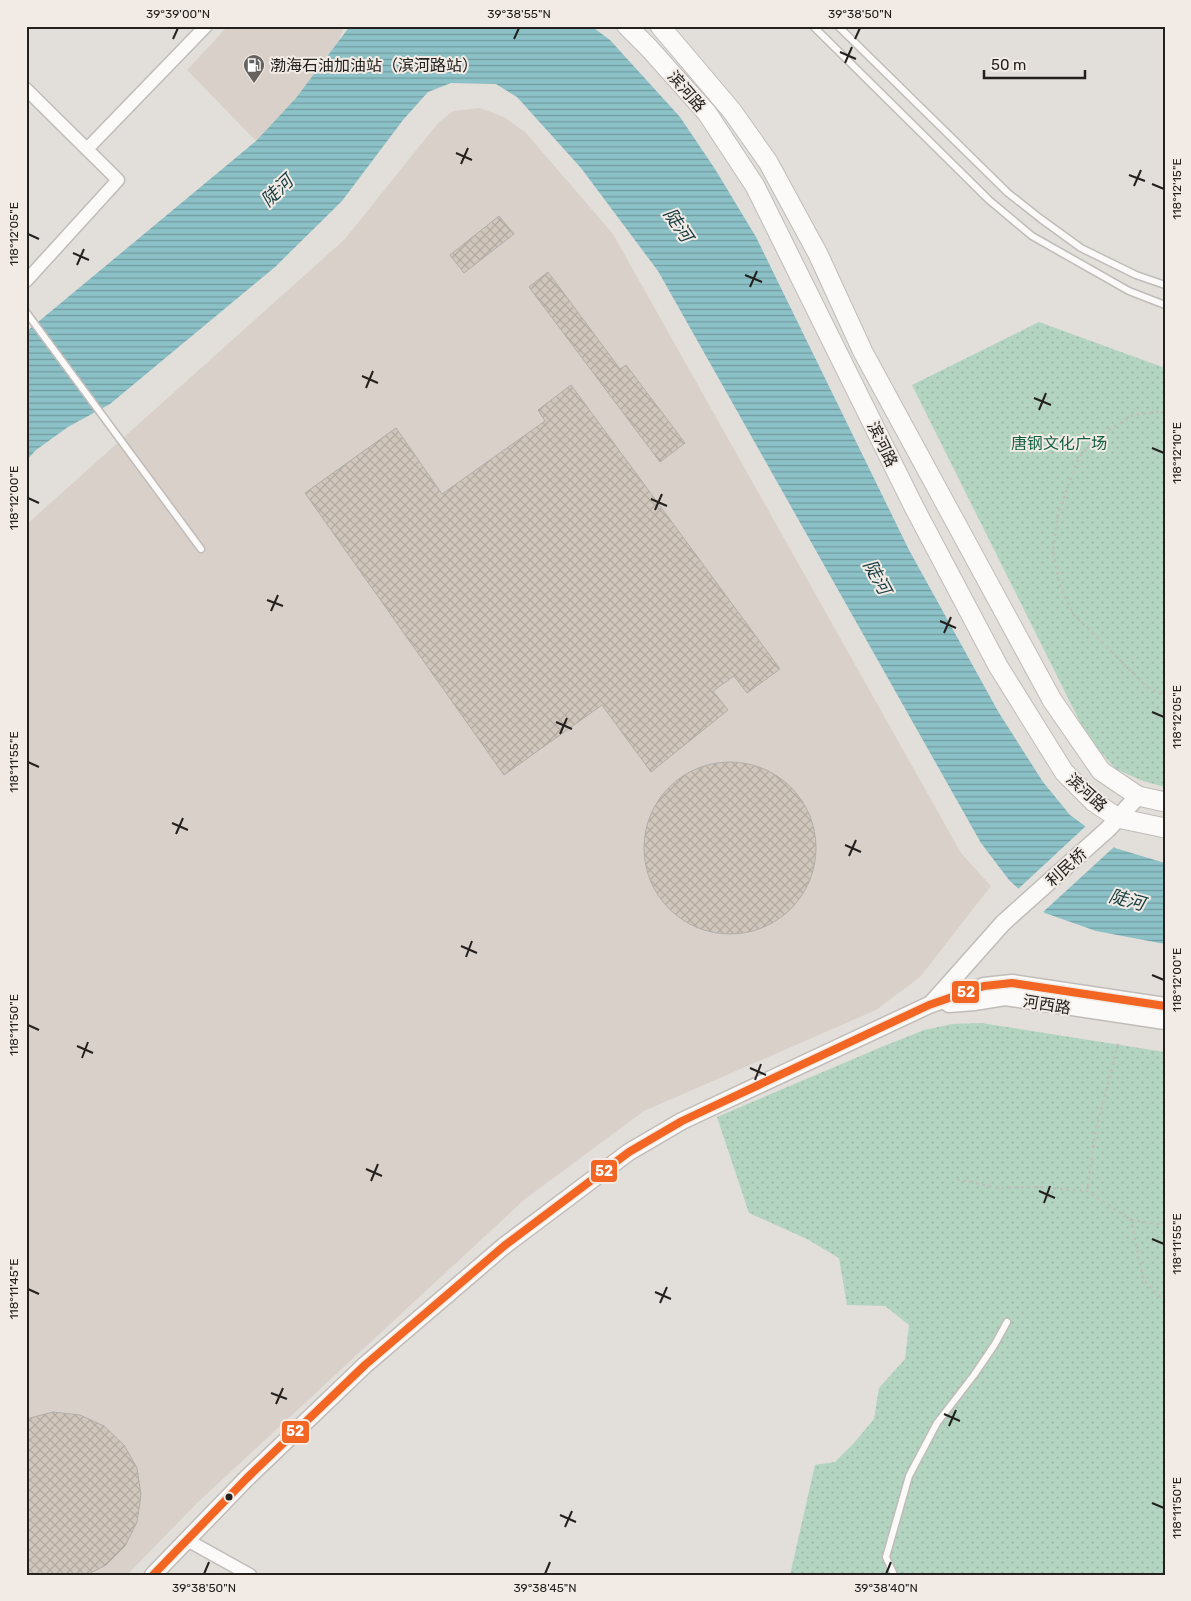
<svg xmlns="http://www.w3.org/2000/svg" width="1191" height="1601" viewBox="0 0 1191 1601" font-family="Rubik,'Noto Sans SC',sans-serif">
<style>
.built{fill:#d9d0c9}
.grass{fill:url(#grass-dots)}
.water{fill:url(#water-rules)}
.pier{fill:#e2deda}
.building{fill:url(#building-cross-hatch);stroke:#b0aeab}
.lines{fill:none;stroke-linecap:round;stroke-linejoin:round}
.service-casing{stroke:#c0bcb9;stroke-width:9}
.minor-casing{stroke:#c0bcb9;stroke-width:15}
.tertiary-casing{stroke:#c0bcb9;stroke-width:19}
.secondary-casing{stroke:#c0bcb9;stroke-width:21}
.path{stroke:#c0bebd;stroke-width:2.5;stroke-dasharray:2.5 4;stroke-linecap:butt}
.service{stroke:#fbfaf9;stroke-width:6}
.minor{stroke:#fbfaf9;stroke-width:12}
.tertiary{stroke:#fbfaf9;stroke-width:16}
.secondary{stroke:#fbfaf9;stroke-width:19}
.bus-1-casing{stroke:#f2ebe5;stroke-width:11}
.bus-1{stroke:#f26522;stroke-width:8}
.ticks{fill:none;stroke:#23201e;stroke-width:2}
.bus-dot{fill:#23201e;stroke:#f2ebe5;stroke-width:2}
.labels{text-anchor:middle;stroke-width:4;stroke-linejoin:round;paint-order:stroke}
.poi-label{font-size:16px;fill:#23201e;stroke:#f2ebe5;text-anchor:start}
.street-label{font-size:16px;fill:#23201e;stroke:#f2ebe5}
.park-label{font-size:16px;fill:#125f42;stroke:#f2ebe5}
.water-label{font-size:18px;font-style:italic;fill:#163c41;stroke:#f2ebe5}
.line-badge{stroke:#f2ebe5;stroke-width:2}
.badge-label{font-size:14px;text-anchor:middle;font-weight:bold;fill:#fff}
.neatline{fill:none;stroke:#23201e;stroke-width:2}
.ticks-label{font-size:12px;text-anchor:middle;fill:#23201e}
</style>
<defs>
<pattern id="grass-dots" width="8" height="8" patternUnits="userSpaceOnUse" patternTransform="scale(1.25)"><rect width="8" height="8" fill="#b3d4c1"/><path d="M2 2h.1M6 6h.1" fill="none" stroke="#9ab6a5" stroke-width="1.8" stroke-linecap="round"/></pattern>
<pattern id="water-rules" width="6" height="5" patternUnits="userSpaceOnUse" patternTransform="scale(1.25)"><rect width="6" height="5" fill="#8bc1c7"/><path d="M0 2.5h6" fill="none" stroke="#719ca1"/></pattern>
<pattern id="building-cross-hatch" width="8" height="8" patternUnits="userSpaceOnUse" patternTransform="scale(1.25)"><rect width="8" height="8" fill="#d0c6bc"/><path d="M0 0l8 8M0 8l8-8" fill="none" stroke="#b2aaa1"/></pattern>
</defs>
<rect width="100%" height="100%" fill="#e2deda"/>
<!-- built -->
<g class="built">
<polygon points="228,26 344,26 339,41 296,98 256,141 187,70"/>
<polygon points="480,108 504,117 526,133 613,234 961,853 991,886 920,977 876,1010 644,1111 525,1199 197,1503 127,1575 26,1575 26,525 345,239 438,123 453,111"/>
</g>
<!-- grass -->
<g class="grass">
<polygon points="1039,322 1165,368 1165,787 1143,781 1116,769 1088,738 912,385"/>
<polygon points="981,1023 1165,1052 1165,1575 790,1575 815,1465 835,1462 854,1443 874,1419 879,1388 905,1359 909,1325 885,1306 847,1305 839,1258 807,1239 749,1213 717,1117 884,1046 924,1030 952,1024"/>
</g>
<!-- water -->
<polygon class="water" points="350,26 591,26 610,40 680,117 715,169 756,237 909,550 999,713 1043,782 1070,815 1115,848 1165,863 1165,944 1096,931 1045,913 1009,880 981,843 658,271 581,168 517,97 496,84 451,83 428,92 403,120 342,201 275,267 110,404 68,427 36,450 26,461 26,332 256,141 296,98"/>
<!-- pier -->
<polygon class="pier" points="1087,825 1104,837 1114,847 1042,913 1017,890"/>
<!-- building -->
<g class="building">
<polygon points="499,216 514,234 464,273 450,255"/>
<polygon points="548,272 620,369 626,365 685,443 660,462 529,287"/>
<polygon points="571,385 780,669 747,693 734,676 713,691 728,710 651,772 602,705 504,775 305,493 396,428 442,494 545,421 538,410"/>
<circle cx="730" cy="848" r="86"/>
<polygon points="53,1412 80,1415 104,1426 124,1445 137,1468 141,1495 137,1522 125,1546 106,1565 87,1575 26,1575 26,1419"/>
</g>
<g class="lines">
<!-- service casing -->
<g class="service-casing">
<g id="service">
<polyline points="813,26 989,200 1032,236 1129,291 1165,305"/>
<polyline points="838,26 1008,193 1041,219 1081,248 1136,275 1165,285"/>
<polyline points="26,312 201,549"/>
<polyline points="894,1575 886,1557 909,1476 937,1423 974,1375 995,1344 1007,1322"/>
</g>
</g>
<!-- minor casing -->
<g class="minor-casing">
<g id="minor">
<polyline points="26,89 118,180 26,281"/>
<polyline points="87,149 206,26"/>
<polyline points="187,1540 250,1575"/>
</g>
</g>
<!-- tertiary casing -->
<g class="tertiary-casing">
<g id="tertiary">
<polyline points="931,1004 1003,923 1108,829 1138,796"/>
<polyline points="949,1004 974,1002 1005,997 1165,1021"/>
<polyline points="153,1575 247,1478 365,1365 504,1246 629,1152 682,1121 929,1005 984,986 1012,983 1165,1006"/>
</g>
</g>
<!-- secondary casing -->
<g class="secondary-casing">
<g id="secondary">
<polyline points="627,26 649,48 707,113 755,186 914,507 998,666 1064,772 1094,802 1118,818 1165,828"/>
<polyline points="660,26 732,111 768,162 818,254 863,352 1052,700 1101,771 1138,796 1165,802"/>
</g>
</g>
<!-- path -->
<g class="path">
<polyline points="1165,411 1133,415 1097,437 1079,457 1058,513 1053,551 1060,586 1073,614 1147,687 1165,696"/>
<polyline points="1118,1044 1095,1134 1087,1191 1131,1220 1143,1279 1159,1296 1165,1298"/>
<polyline points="957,1179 998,1188 1039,1187 1087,1191"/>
<polyline points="1131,1220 1165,1225"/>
</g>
<!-- service -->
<use href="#service" class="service"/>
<!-- minor -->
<use href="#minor" class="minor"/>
<!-- tertiary -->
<use href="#tertiary" class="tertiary"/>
<!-- secondary -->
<use href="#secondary" class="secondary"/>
<!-- bus-1 casing -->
<g class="bus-1-casing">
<polyline id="bus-1" points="153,1575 247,1478 365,1365 504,1246 629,1152 682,1121 929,1005 984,986 1012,983 1165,1006"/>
</g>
<!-- bus-1 -->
<use href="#bus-1" class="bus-1"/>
</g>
<!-- ticks -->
<path class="ticks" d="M173 39 178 28M514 39 519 28M855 39 860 28M840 52 856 59M845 63 852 47M456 153 472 160M461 164 468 148M1129 175 1145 181M1152 184 1164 189M1134 186 1141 170M28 234 39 239M73 253 89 260M77 265 84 249M745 275 762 282M750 287 757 271M362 376 378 383M366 388 373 371M1034 398 1051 405M1039 410 1046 393M1152 448 1164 453M28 498 39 503M651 499 667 506M655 510 662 494M267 600 283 606M271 611 278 595M940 621 956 628M944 633 951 617M1152 712 1164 717M556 722 572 729M560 734 567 718M28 762 39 767M172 823 188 830M176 834 183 818M845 845 861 852M849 856 856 840M461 946 477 953M466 957 472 941M1152 975 1164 980M28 1025 39 1030M77 1046 93 1053M82 1058 88 1042M750 1068 766 1075M755 1080 761 1064M366 1169 382 1176M371 1181 378 1164M1039 1191 1055 1198M1044 1203 1050 1186M1152 1239 1164 1244M28 1289 39 1294M655 1292 671 1299M660 1303 667 1287M271 1393 287 1399M276 1404 283 1388M944 1414 960 1421M949 1426 956 1410M1152 1503 1164 1508M560 1515 576 1522M565 1527 572 1511M204 1574 209 1562M545 1574 550 1562M886 1574 891 1562"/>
<!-- icons -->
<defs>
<g id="fuel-pin" transform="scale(1.125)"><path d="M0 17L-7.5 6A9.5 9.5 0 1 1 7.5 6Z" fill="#666260" stroke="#f2ebe5"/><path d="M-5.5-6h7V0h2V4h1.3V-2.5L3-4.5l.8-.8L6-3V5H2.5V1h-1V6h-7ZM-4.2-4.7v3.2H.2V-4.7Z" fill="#fff"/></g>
</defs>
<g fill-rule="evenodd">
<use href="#fuel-pin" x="254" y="65"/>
</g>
<!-- markers -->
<circle class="bus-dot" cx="229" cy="1497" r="4.5"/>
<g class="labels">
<!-- poi labels -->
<g class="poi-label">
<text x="270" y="71">渤海石油加油站（滨河路站）</text>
</g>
<!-- street labels -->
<g class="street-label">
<text transform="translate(687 91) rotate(49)" y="6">滨河路</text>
<text transform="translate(883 444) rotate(64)" y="6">滨河路</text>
<text transform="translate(1087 792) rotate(42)" y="6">滨河路</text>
<text transform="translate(1066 867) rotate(-42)" y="6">利民桥</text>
<text transform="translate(1047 1004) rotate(9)" y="6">河西路</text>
</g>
<!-- park labels -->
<g class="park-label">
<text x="1059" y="449">唐钢文化广场</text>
</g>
<!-- water labels -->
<g class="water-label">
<text transform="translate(277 191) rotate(-44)" y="6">陡河</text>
<text transform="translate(678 225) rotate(56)" y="6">陡河</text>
<text transform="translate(877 577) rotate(61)" y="6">陡河</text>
<text transform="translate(1127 900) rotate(15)" y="6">陡河</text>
</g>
</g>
<g class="line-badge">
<rect x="951" y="980" width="29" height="24" rx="5" fill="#f26522"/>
<rect x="590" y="1159" width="28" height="24" rx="5" fill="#f26522"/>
<rect x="281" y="1420" width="29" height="24" rx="5" fill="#f26522"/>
</g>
<g class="badge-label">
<text x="966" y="997">52</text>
<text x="604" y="1176">52</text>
<text x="295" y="1436">52</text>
</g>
<!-- border -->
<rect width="1191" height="1601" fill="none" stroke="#f2ebe5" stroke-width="55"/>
<!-- scale -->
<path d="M984 70v8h101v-8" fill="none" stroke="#23201e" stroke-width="2.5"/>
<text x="991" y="70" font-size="15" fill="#23201e" stroke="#f2ebe5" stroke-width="4" paint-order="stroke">50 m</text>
<rect x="28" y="28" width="1136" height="1546" class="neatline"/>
<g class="ticks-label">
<text x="178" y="18">39°39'00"N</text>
<text x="519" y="18">39°38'55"N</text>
<text x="860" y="18">39°38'50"N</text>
<text transform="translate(1177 189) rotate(-90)" y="4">118°12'15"E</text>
<text transform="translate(14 234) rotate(-90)" y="4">118°12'05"E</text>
<text transform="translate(1177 453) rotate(-90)" y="4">118°12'10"E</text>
<text transform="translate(14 498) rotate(-90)" y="4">118°12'00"E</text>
<text transform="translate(1177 717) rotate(-90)" y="4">118°12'05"E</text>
<text transform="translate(14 762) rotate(-90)" y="4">118°11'55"E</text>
<text transform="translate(1177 980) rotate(-90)" y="4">118°12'00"E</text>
<text transform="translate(14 1025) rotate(-90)" y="4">118°11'50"E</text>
<text transform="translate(1177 1244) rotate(-90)" y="4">118°11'55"E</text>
<text transform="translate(14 1289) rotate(-90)" y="4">118°11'45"E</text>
<text transform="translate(1177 1508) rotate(-90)" y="4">118°11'50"E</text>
<text x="204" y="1592">39°38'50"N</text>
<text x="545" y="1592">39°38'45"N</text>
<text x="886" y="1592">39°38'40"N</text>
</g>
</svg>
